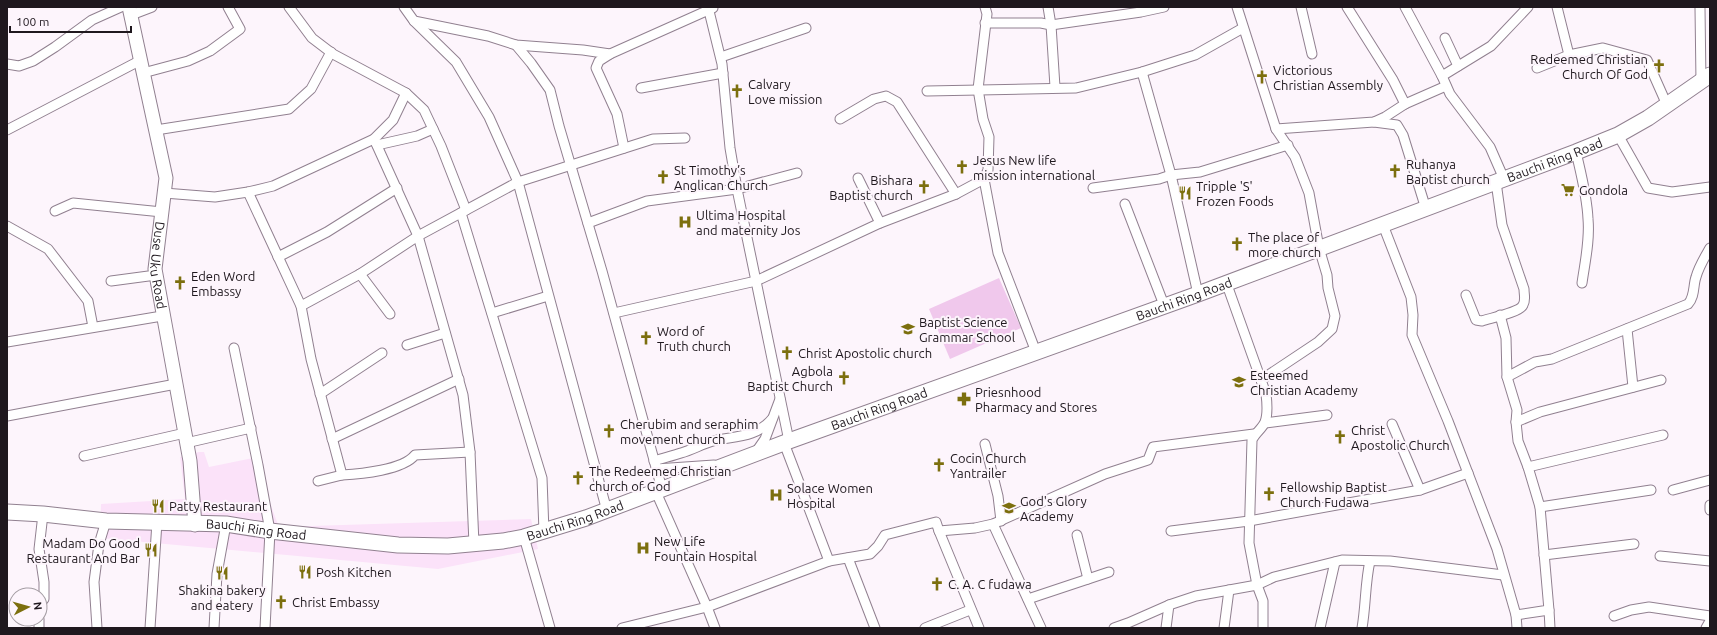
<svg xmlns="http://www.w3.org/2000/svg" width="1717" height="635" viewBox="0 0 1717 635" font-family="Ubuntu,sans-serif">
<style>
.built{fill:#fbe2f9}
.grass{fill:#f0c8ec}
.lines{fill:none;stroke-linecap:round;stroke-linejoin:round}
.street-casing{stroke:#918090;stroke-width:11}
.secondary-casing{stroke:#918090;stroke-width:15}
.primary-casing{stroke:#918090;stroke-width:17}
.street{stroke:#fff;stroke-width:9}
.secondary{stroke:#fff;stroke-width:13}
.primary{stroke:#fff;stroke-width:15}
.labels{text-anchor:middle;stroke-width:4;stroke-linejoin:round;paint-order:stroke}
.poi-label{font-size:13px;fill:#1f181e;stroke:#fdf5fc;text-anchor:start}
.street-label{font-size:13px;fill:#1f181e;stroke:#fdf5fc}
</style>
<rect width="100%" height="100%" fill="#fdf5fc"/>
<!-- built -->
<polygon class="built" points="199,452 204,452 209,467 253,458 279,527 531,519 538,549 438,569 100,538 101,504 185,499 180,457"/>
<!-- grass -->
<polygon class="grass" points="999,278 1021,328 950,359 929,309"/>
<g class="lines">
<!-- street casing -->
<g class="street-casing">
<g id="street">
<polyline points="289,7 312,38 333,54 406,93 424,110 441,146 466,210"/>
<polyline points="404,7 414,21 456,62 489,117 518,182 607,511"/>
<polyline points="708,7 722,64 730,148 737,189 789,441"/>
<polyline points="1048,7 1051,25 1055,87"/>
<polyline points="1237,7 1276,129 1295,157 1309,193 1319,248 1327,275 1328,288 1335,316 1332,329 1318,342 1261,380"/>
<polyline points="1301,7 1312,54"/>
<polyline points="1347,7 1393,80 1405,104"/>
<polyline points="1405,7 1442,76 1450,94 1490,147 1504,179"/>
<polyline points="1557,7 1569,55"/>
<polyline points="1700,8 1701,82"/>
<polyline points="131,15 152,7"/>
<polyline points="414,21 488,36 516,45 583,50 610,54"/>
<polyline points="985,23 1041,23 1051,25 1141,12 1164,7"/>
<polyline points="1445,38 1458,66"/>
<polyline points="516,45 531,63 550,90 559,126 602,271 662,489"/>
<polyline points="721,57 806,28"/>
<polyline points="7,64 19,66 33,61 55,47 92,20 121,7"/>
<polyline points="1537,68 1569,55 1603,48 1647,60 1667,105"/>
<polyline points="1142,72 1171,175 1198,294"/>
<polyline points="143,73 188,61 210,51 240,29 228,7"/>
<polyline points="1442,76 1491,46 1528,7"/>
<polyline points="641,88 723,73"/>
<polyline points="927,91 1076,88 1142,72 1195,55 1243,28"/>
<polyline points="840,119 874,99 886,96 897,102 956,194"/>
<polyline points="1374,122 1397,125 1403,135 1426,209"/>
<polyline points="1276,129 1374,122 1385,117 1405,104 1446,86"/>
<polyline points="7,130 141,60"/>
<polyline points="156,130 289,109 311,89 331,52"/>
<polyline points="1618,135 1648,188 1672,192 1710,187"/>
<polyline points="374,139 418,236 463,395 470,452 474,544"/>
<polyline points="377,145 417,136 433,129"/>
<polyline points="624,148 617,114 596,68 599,61 610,54 713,8"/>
<path d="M1576 152C1581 174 1587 196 1588 219 1590 240 1585 262 1582 283"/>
<polyline points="858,178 880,223"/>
<polyline points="984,179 998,253 1036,352"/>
<polyline points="1093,188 1159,179 1171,175 1200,172 1288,145"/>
<path d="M248 192 301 306 311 359 342 475C361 474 403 470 415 455L470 452"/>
<polyline points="164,193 215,197 248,192 273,186 374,139 393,120 406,93"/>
<polyline points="1125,204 1164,305"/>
<polyline points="55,211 73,203 162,212"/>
<polyline points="461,213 542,478 544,532"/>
<polyline points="588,223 647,201 737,189 797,173"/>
<polyline points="1383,225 1411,297 1413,315 1412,335 1448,421 1497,549 1516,615 1517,628"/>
<polyline points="7,226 48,249 88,301 93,327"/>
<polyline points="278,257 327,232 397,188"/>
<polyline points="360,274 390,314"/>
<polyline points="111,281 156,275"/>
<path d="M1226 282 1266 394C1267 402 1268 414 1265 422 1262 429 1255 433 1252 440L1249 543 1257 585 1263 601V628"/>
<path d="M1466 295 1476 320 1482 321C1491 318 1520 312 1523 305 1526 300 1524 295 1524 289L1502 225 1496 182"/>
<polyline points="301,306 360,274 418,236 518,182 653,139 685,138"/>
<polyline points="492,313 548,296"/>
<polyline points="614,313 756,281 880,223 956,194 984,179 988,170 989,137 983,119 978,89 987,14 985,7"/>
<polyline points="1500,315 1506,338 1507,377 1517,410 1516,422 1518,441 1528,467 1540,507 1549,610 1516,615"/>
<polyline points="1627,329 1633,387"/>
<polyline points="7,342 162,316"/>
<polyline points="407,345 445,333"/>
<polyline points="234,348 258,465 270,531 265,628"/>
<path d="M1507 377 1535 362 1552 359 1688 304C1695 297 1693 285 1696 277 1699 266 1705 257 1710 248"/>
<polyline points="320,394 382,353"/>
<polyline points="7,416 176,384"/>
<polyline points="1516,422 1540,412 1661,380"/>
<polyline points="1265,423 1327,415"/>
<polyline points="1392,424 1420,490"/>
<polyline points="332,439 459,379"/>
<polyline points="186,443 251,428"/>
<polyline points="784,443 829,561"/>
<polyline points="985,444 998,496 1001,521"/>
<polyline points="756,452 765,439 780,399"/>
<polyline points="84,456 185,433"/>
<path d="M654 461C663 458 672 456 681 453 692 450 702 444 713 441 734 436 756 438 772 419"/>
<polyline points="1528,467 1663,435"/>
<polyline points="656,469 714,465"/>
<polyline points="318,481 342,475"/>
<polyline points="1673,490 1710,480"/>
<polyline points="656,492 707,607 715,628"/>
<polyline points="1540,507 1651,490"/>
<polyline points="1710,510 1710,505"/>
<polyline points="993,524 1041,628"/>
<polyline points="939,531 979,628"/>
<polyline points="1171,531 1249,521 1420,490 1468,473"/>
<polyline points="1077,535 1088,579"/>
<polyline points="524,537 550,628"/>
<polyline points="1544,555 1634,544"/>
<polyline points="1660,556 1710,561"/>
<polyline points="848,558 875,628"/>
<polyline points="1028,599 1109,572"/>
<polyline points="40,603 44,599 44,582 39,549 43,514"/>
<polyline points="1549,610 1550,628"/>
<polyline points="1614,616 1631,610 1649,607 1710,616"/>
<polyline points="39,619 39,628"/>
<polyline points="97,628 94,582 99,544 106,521"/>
<polyline points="150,628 157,522"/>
<polyline points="214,628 217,574 226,524"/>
<polyline points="622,628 707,607 829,561 870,554 878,546 885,535 936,522 939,531 975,528 993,524 1105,474 1148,460 1153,447 1254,434"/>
<polyline points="925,628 970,610"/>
<polyline points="1114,628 1128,623 1169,605 1196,596 1257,585 1274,577 1342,560 1390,561 1503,575"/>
<polyline points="1166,628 1169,605"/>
<polyline points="1224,628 1229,590"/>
<polyline points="1320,628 1335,562"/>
<path d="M1362 628C1366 605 1365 583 1370 561"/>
<polyline points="1706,628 1710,621"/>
</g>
</g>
<!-- secondary casing -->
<g class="secondary-casing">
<g id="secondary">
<path id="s1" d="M129 7 166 178 155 269 190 461 195 525"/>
</g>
</g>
<!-- primary casing -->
<g class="primary-casing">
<g id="primary">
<path id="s2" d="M7 512 43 514 106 521 226 524 270 531 398 545 448 546 503 541 524 537 586 518 789 441 1198 294 1576 152 1618 135 1648 118 1710 75"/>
</g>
</g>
<!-- street -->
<use href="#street" class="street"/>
<!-- secondary -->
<use href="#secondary" class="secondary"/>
<!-- primary -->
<use href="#primary" class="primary"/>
</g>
<!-- icons -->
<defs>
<g id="church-bare" transform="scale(1.08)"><path d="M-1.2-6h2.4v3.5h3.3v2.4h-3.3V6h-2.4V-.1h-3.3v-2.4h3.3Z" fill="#7c6f0e" stroke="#fdf5fc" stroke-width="2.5" paint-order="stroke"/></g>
<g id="supermarket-bare" transform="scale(1.08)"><path d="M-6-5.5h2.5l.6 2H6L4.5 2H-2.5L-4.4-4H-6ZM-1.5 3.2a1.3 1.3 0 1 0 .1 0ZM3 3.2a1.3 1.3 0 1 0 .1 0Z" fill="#7c6f0e" stroke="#fdf5fc" stroke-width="2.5" paint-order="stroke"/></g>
<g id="restaurant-bare" transform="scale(1.08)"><path d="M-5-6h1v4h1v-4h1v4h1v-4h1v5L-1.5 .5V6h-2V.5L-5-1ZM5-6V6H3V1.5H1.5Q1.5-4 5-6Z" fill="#7c6f0e" stroke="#fdf5fc" stroke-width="2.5" paint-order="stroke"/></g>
<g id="hospital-bare" transform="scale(1.08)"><path d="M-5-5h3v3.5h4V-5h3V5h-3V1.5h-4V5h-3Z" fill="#7c6f0e" stroke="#fdf5fc" stroke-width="2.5" paint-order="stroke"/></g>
<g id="school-bare" transform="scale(1.08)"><path d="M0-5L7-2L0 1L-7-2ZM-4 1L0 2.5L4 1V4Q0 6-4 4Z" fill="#7c6f0e" stroke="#fdf5fc" stroke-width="2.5" paint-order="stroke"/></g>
<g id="pharmacy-bare" transform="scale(1.08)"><path d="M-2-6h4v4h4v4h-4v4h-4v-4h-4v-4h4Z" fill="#7c6f0e" stroke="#fdf5fc" stroke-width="2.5" paint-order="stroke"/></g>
</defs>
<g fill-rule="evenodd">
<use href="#church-bare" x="1659" y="66"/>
<use href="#church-bare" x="1262" y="77"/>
<use href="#church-bare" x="737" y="91"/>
<use href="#church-bare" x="962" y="167"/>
<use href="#church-bare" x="1395" y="171"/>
<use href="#church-bare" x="663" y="177"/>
<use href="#church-bare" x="924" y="187"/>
<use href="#supermarket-bare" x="1568" y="190"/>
<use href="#restaurant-bare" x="1185" y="193"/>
<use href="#hospital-bare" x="685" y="222"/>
<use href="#church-bare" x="1237" y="244"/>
<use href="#church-bare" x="180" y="283"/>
<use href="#school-bare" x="908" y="329"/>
<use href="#church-bare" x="646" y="338"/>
<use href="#church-bare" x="787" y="353"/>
<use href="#church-bare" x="844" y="378"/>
<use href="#school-bare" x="1239" y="382"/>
<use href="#pharmacy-bare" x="964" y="399"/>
<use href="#church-bare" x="609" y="431"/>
<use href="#church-bare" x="1340" y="437"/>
<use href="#church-bare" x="939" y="465"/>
<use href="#church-bare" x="578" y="478"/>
<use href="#church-bare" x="1269" y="494"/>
<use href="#hospital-bare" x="776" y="495"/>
<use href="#restaurant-bare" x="158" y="506"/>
<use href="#school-bare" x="1009" y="508"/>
<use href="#hospital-bare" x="643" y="548"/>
<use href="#restaurant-bare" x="151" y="550"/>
<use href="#restaurant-bare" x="305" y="572"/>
<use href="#restaurant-bare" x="222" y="573"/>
<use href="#church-bare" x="937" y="584"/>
<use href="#church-bare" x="281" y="602"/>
</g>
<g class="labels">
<!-- poi labels -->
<g class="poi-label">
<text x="1648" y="64" text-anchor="end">Redeemed Christian<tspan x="1648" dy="15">Church Of God</tspan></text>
<text x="1273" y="75">Victorious<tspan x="1273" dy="15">Christian Assembly</tspan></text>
<text x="748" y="89">Calvary<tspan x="748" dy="15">Love mission</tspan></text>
<text x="973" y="165">Jesus New life<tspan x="973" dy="15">mission international</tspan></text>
<text x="1406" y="169">Ruhanya<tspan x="1406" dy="15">Baptist church</tspan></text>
<text x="674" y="175">St Timothy’s<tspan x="674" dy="15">Anglican Church</tspan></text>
<text x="913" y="185" text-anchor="end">Bishara<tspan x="913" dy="15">Baptist church</tspan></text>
<text x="1196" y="191">Tripple 'S'<tspan x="1196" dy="15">Frozen Foods</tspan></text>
<text x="1579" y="195">Gondola</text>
<text x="696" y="220">Ultima Hospital<tspan x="696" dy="15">and maternity Jos</tspan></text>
<text x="1248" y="242">The place of<tspan x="1248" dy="15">more church</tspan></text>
<text x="191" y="281">Eden Word<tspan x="191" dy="15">Embassy</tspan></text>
<text x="919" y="327">Baptist Science<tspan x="919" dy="15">Grammar School</tspan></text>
<text x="657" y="336">Word of<tspan x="657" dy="15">Truth church</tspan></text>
<text x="798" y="358">Christ Apostolic church</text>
<text x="833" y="376" text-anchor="end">Agbola<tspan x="833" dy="15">Baptist Church</tspan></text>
<text x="1250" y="380">Esteemed<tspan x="1250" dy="15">Christian Academy</tspan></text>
<text x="975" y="397">Priesnhood<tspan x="975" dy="15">Pharmacy and Stores</tspan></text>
<text x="620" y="429">Cherubim and seraphim<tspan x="620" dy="15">movement church</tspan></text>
<text x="1351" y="435">Christ<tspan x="1351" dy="15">Apostolic Church</tspan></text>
<text x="950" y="463">Cocin Church<tspan x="950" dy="15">Yantrailer</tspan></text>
<text x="589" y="476">The Redeemed Christian<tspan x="589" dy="15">church of God</tspan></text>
<text x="1280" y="492">Fellowship Baptist<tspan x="1280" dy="15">Church Fudawa</tspan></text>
<text x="787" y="493">Solace Women<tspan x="787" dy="15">Hospital</tspan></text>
<text x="1020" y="506">God's Glory<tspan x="1020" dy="15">Academy</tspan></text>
<text x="169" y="511">Patty Restaurant</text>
<text x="654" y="546">New Life<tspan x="654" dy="15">Fountain Hospital</tspan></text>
<text x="140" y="548" text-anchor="end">Madam Do Good<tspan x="140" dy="15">Restaurant And Bar</tspan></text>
<text x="316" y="577">Posh Kitchen</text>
<text x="948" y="589">C. A. C fudawa</text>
<text x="222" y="595" text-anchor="middle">Shakina bakery<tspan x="222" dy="15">and eatery</tspan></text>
<text x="292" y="607">Christ Embassy</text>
</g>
<!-- street labels -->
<g class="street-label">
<text dy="5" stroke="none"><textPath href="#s2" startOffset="1617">Bauchi Ring Road</textPath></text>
<text dy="5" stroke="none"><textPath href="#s1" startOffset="263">Duse Uku Road</textPath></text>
<text dy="5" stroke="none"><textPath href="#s2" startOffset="1221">Bauchi Ring Road</textPath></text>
<text dy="5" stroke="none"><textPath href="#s2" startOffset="897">Bauchi Ring Road</textPath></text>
<text dy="5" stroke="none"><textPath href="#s2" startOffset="573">Bauchi Ring Road</textPath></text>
<text dy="5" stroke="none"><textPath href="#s2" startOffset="250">Bauchi Ring Road</textPath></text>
</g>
</g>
<!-- border -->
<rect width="1717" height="635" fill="none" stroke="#1f181e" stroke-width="16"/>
<!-- north arrow -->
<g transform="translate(28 607) rotate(84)"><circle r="19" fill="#fdf5fc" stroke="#a49da3"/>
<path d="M0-3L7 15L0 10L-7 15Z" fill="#7c6f0e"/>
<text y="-6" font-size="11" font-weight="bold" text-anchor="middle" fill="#1f181e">N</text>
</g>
<!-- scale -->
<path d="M10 26v6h121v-6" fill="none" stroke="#1f181e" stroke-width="2"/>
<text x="16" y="26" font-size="12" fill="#1f181e" stroke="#fdf5fc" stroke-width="3" paint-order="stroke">100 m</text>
</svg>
